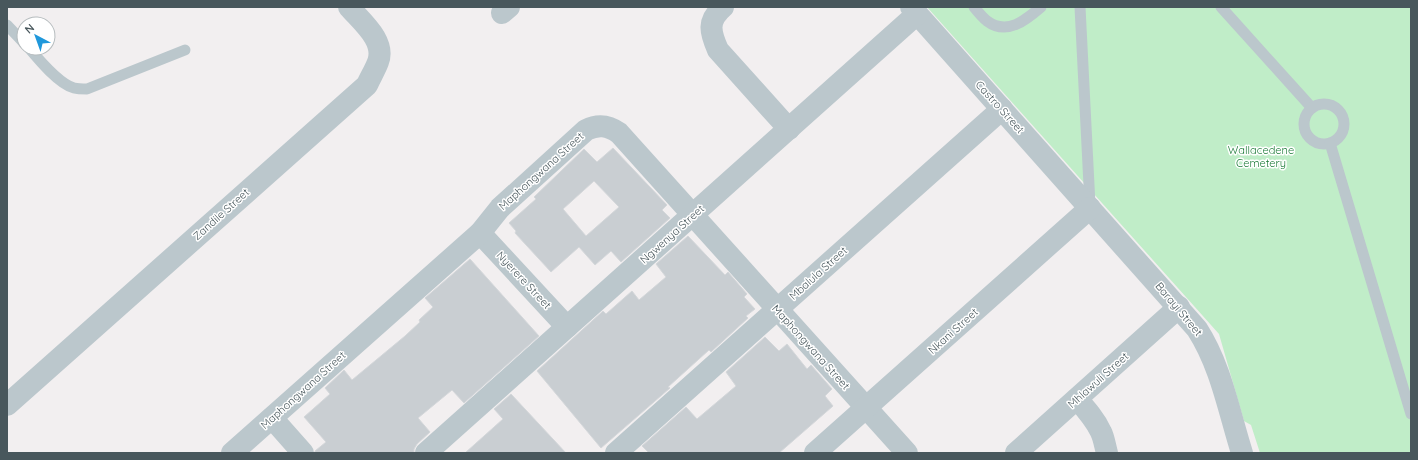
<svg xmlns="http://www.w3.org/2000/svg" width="1418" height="460" viewBox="0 0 1418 460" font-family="Quicksand,sans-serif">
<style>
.green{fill:#c0edc8}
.building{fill:#c9ced2;stroke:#d4d7da;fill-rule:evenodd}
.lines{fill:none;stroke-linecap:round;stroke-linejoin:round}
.service{stroke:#bbc7cc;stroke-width:11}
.minor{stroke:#bbc7cc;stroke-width:22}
.labels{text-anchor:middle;stroke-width:3;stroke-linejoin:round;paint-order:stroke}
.street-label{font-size:11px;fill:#48575c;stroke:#fff}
.park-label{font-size:11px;fill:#1b7b37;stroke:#fff}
</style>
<rect width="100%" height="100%" fill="#f2eff0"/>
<!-- green -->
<polygon class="green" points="927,7 1411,7 1411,453 1260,453 1251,425 1244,421 1219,334"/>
<!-- building -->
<g class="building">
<path d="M613 148 667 205 662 210 670 218 621 262 611 251 595 265 579 247 551 272 515 233 516 231 509 223 536 199 534 197 584 149 597 162ZM594 181 619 207 586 236 563 209Z"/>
<polygon points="688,236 725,275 728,272 747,294 744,297 755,309 746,316 748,318 711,352 709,350 668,387 670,388 601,448 537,371 603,311 606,314 632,291 639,300 666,277 656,264"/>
<polygon points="470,259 539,336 464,403 452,390 418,418 430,432 417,444 414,449 414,453 315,453 315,451 326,442 304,417 330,394 325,388 344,370 352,380 405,336 420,322 419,320 433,307 425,298"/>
<polygon points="765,337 779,351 787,344 807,369 811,365 832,389 825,396 833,406 779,453 649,453 642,446 686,407 697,419 736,386 726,372"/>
<polygon points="511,394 566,453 465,453 503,419 494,409"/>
</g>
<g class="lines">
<!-- service -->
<g class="service">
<path d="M974 7C978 12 982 17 987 21 1007 36 1026 20 1041 7"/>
<polyline points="1080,7 1090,205"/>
<polyline points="1221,7 1312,108"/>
<polyline points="7,25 24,43"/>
<path d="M29 48C39 60 59 84 74 88 78 89 83 89 87 89L185 50"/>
<circle cx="1324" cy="124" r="20"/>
<polyline points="1330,143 1411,414"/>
</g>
<!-- minor -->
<g class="minor">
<path d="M723 7C707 21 710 32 718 50L789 129"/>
<path d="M911 7 1197 329C1221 366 1229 412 1242 453"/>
<polyline points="502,13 509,7"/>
<polyline points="480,233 567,327"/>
<path d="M1077 399C1086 409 1095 419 1101 432 1104 438 1105 446 1107 453"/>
<path d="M7 405 367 85C370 78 375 70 378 62 386 41 362 22 349 7"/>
<polyline points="272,418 303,453"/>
<path d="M232 453 480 233 500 208 586 130C598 124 608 125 619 133L907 453"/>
<polyline points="426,453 917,14"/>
<polyline points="616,453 1002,109"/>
<polyline points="815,453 1090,208"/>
<polyline points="1016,453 1179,307"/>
</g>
</g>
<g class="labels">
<!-- street labels -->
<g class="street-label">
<text transform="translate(1000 107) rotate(48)" y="4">Castro Street</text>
<text transform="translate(541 171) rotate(-42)" y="4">Maphongwana Street</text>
<text transform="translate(221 214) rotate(-42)" y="4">Zandile Street</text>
<text transform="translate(672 234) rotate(-42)" y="4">Ngwenya Street</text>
<text transform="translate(818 273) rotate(-42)" y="4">Mbalula Street</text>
<text transform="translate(524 280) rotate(47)" y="4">Nyerere Street</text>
<text transform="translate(1179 309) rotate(50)" y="4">Barayi Street</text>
<text transform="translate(953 331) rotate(-42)" y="4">Nkani Street</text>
<text transform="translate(811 347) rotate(48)" y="4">Maphongwana Street</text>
<text transform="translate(1098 380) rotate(-42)" y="4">Mhlawuli Street</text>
<text transform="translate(303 390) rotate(-42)" y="4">Maphongwana Street</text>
</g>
<!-- park labels -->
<g class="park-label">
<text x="1261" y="154">Wallacedene<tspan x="1261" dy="13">Cemetery</tspan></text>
</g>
</g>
<!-- border -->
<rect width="1418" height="460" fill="none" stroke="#48575c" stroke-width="16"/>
<!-- north arrow -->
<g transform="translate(36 36) rotate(319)"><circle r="19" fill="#ffffff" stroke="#b6bcbe"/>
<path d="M0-3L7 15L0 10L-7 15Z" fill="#2098db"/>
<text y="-6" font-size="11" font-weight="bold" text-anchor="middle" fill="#48575c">N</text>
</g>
</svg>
